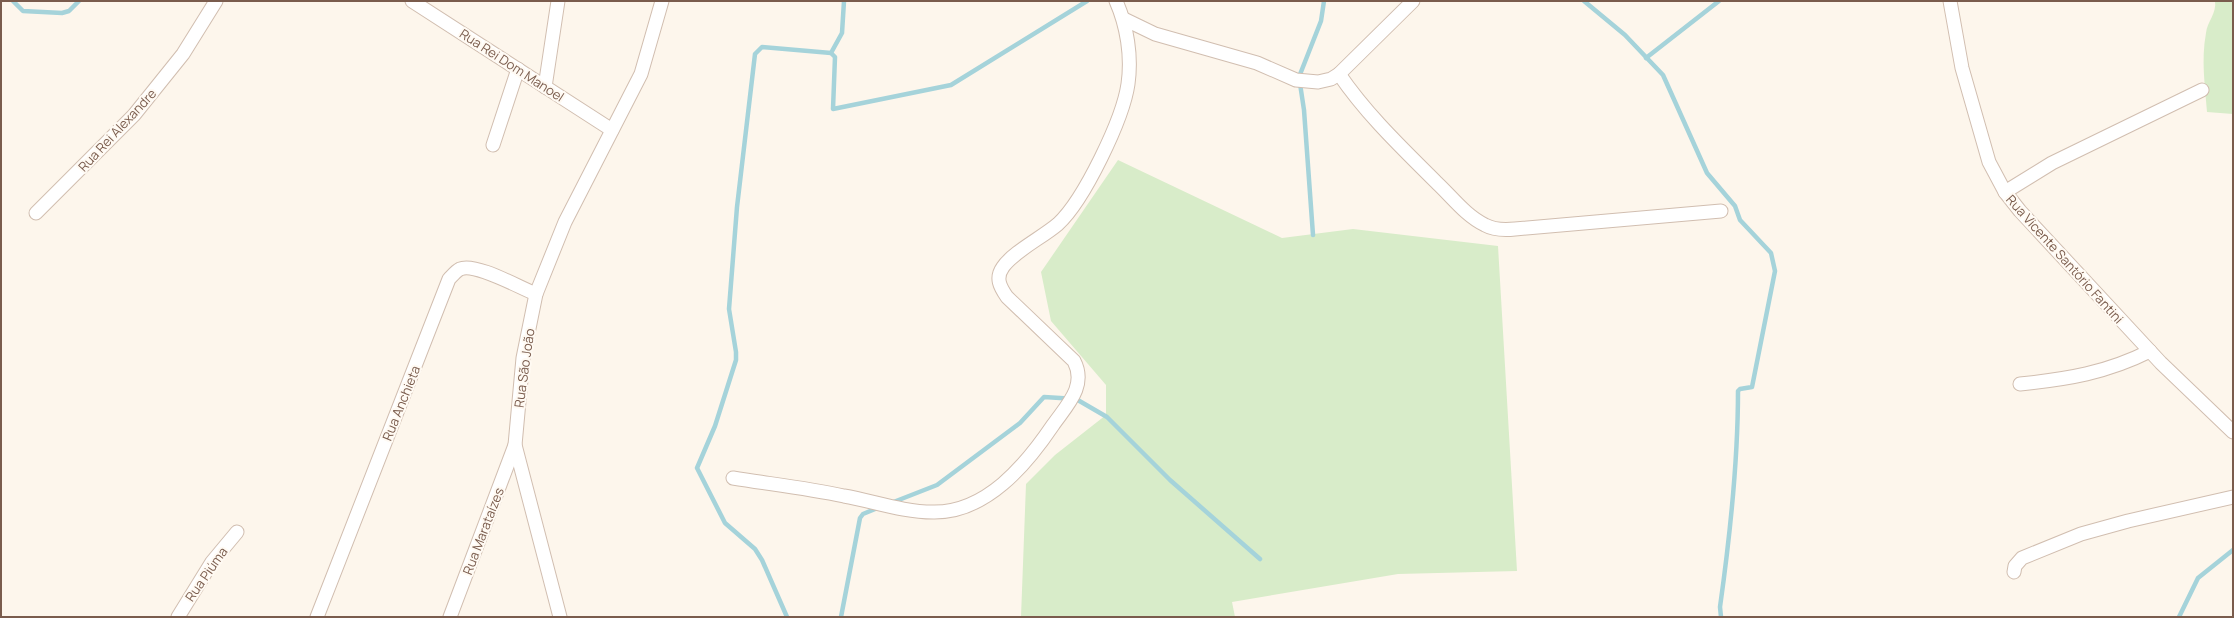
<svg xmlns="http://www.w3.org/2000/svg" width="2234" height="618" viewBox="0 0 2234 618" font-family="Manrope,sans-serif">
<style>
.green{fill:#d8ecc9}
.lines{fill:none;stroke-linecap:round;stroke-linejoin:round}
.stream{stroke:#a5d3da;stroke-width:4.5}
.minor-casing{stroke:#d1beb0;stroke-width:15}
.minor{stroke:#fff;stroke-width:13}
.labels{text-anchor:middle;stroke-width:4;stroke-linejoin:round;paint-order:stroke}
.street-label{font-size:13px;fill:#7a5c4d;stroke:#fffaf3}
</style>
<rect width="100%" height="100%" fill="#fdf6ec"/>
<!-- green -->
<g class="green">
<path d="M2215 1H2233V114L2207 112C2205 85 2201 60 2206 33 2207 22 2217 13 2215 1Z"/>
<polygon points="1118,160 1282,238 1353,229 1498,246 1517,571 1398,574 1232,602 1235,617 1021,617 1026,484 1055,455 1106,415 1106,385 1051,321 1041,272"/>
</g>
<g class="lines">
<!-- stream -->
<g class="stream">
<polyline points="13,1 23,11 62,13 69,11 79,1"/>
<path d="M1584 1 1625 35 1663 75 1707 173 1735 206 1740 220 1771 253 1775 271 1752 387 1740 389 1738 391C1738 463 1730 536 1720 607L1721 617"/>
<polyline points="831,53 842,33 844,1"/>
<polyline points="1646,58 1719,1"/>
<polyline points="1313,235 1304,110 1299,77 1321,21 1324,1"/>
<polyline points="891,503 937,485 1020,423 1044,397 1076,399 1107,417 1170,480 1260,559"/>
<polyline points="787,617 762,560 755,549 725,523 697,468 715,426 736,360 736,352 729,309 737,207 755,54 762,47 831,53 835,57 833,109 951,85 1087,1"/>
<polyline points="841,617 860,518 863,514 880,507"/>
<polyline points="2179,617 2198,578 2233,550"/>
</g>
<!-- minor casing -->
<g class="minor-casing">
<g id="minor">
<polyline points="412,1 612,130"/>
<polyline points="1950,1 1962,68 1989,162 2005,192 2020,211 2161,363 2233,432"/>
<polyline points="1124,19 1155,34 1257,63 1296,80 1318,82 1331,79 1339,74 1413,1"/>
<path d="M1339 74C1367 115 1402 148 1437 183 1452 197 1466 216 1485 225 1494 230 1505 230 1515 229L1721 211"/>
<polyline points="545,87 558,1"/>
<polyline points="493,145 518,69"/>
<polyline points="2005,192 2052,163 2202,90"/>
<polyline points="36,213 134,115 183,54 216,1"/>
<path d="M2020 384C2068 379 2106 373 2150 351"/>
<path d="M733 478C770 484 807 488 844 496 873 501 903 512 933 512 986 513 1026 465 1053 425 1067 405 1087 386 1074 361L1007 297C1000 287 995 278 1003 267 1013 252 1043 237 1058 224 1084 200 1123 119 1128 84 1132 56 1127 26 1116 1"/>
<polyline points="2014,572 2015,566 2022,558 2081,534 2128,521 2233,497"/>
<polyline points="178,617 212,562 237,532"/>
<path d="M317 617 449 279C452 276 456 271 460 269 475 262 520 288 536 294"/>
<polyline points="450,617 515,445"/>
<polyline points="560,617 515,445 523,358 536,294 565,222 641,74 662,1"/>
</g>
</g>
<!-- minor -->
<use href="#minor" class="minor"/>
</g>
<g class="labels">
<!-- street labels -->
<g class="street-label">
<text transform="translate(512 65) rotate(33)" y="5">Rua Rei Dom Manoel</text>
<text transform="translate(117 130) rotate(-47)" y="5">Rua Rei Alexandre</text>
<text transform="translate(2065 259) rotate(48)" y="5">Rua Vicente Santório Fantini</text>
<text transform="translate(524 368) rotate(-82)" y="5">Rua São João</text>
<text transform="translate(401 403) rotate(-68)" y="5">Rua Anchieta</text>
<text transform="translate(483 531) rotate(-69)" y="5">Rua Marataízes</text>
<text transform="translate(206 574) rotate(-55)" y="5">Rua Piúma</text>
</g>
</g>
<!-- border -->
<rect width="2234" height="618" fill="none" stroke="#7a5c4d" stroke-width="4"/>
</svg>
